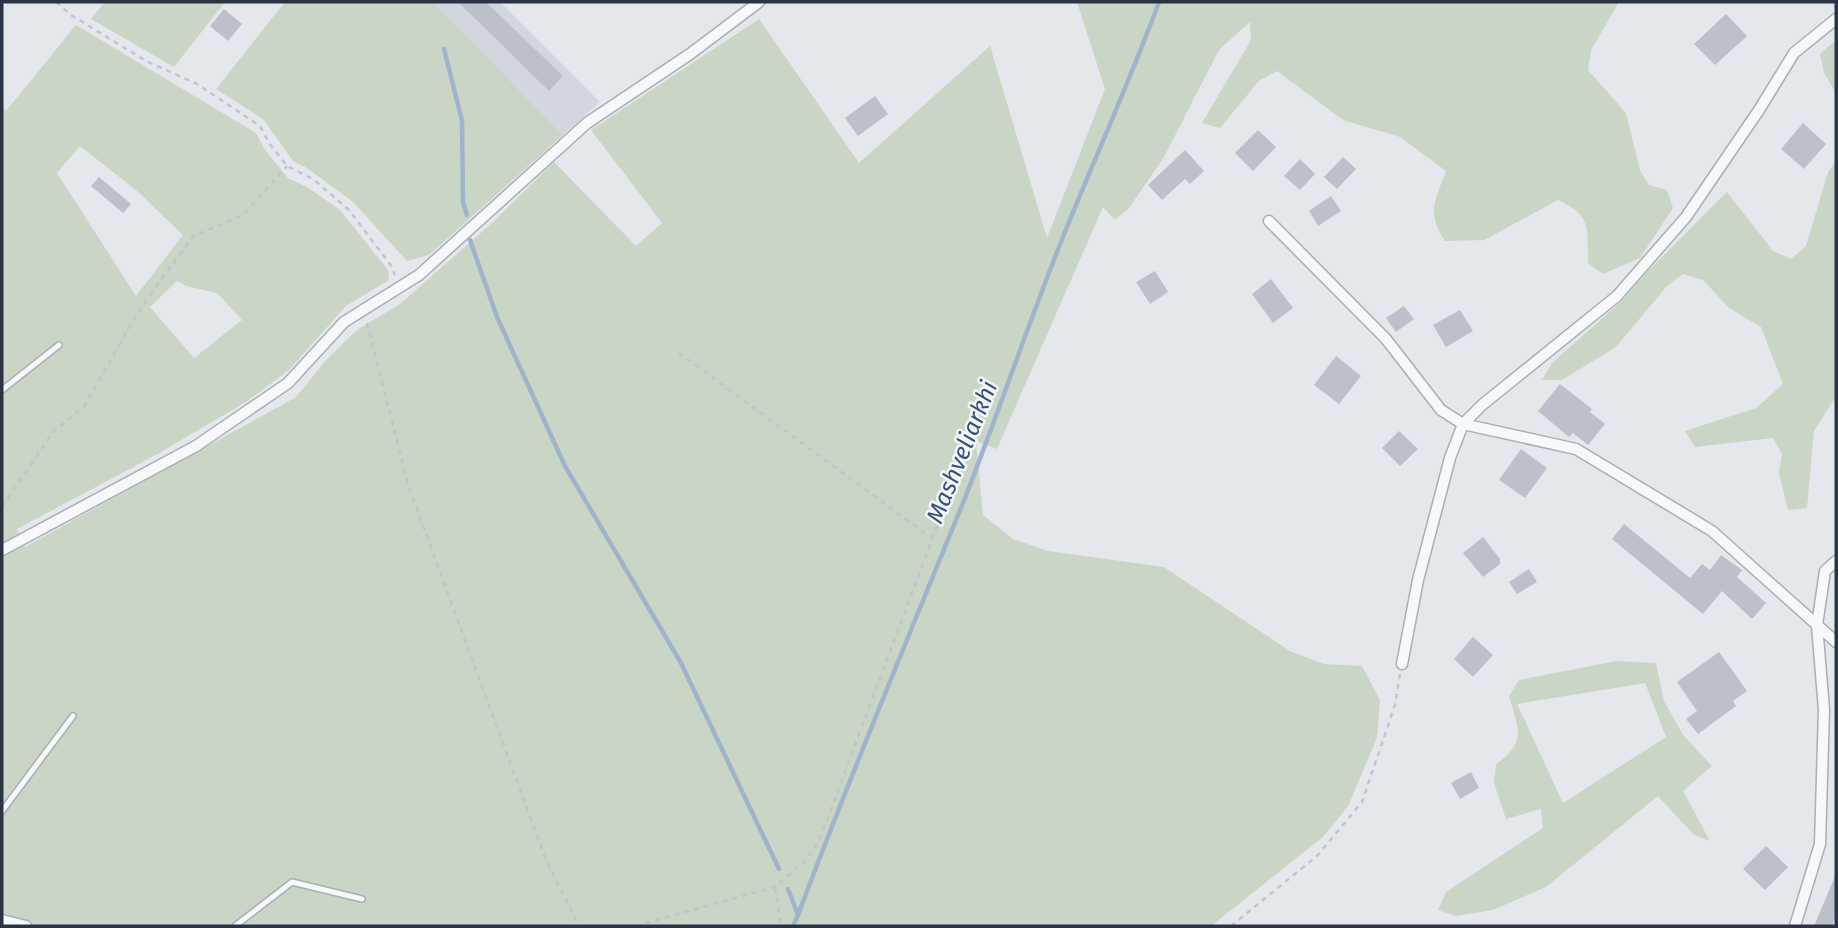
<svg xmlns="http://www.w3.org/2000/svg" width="1838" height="928" viewBox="0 0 1838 928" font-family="'Fira Sans',sans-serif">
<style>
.built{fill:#d2d6de}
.green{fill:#c9d6c5;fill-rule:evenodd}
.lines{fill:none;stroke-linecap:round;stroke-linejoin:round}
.stream{stroke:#9fb4cc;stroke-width:4.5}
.building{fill:#bbc0ca}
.lane-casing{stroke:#a9aeb7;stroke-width:8}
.street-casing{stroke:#a9aeb7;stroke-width:13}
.path{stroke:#c2c5cb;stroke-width:2.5;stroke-dasharray:5 5;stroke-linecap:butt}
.lane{stroke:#f7f8fa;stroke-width:5}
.street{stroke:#f7f8fa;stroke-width:10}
.labels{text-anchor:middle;stroke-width:5;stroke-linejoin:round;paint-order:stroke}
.water-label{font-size:24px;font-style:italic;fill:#34527a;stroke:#f4f6f9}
</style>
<rect width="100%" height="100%" fill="#e4e7ec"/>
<!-- built -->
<polygon class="built" points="433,2 500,2 600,102 563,135"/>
<!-- green -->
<g class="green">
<polygon points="105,2 225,2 174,67 91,19"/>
<polygon points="285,2 433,2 563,135 429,255 407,261 353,202 307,168 293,161 263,119 216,89"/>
<path d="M1077 2H1619L1591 50 1588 70 1626 113 1640 170 1649 185 1667 190 1673 208 1640 258 1603 274 1588 263C1587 229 1593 216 1558 200L1484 240 1445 241C1426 212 1435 201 1446 171L1400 137 1343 120 1277 71 1259 81 1220 128 1202 123 1251 40 1250 22 1219 50 1164 157 1129 208 1115 220 1103 207 997 449 976 441 983 515 1013 539 1048 551 1164 567 1290 651 1324 664 1362 666 1380 700 1377 738 1348 806 1323 837 1211 926H2V108L6 111 76 25 256 133 265 150 288 178 307 187 340 210 388 270 389 280 346 306 289 370 246 402 154 456 17 529 25 547 296 397 327 359 357 330 400 304 492 223 554 162 636 246 662 223 591 130 759 19 859 163 990 46 1047 238 1105 89ZM80 146 137 191 183 235 136 296 57 173ZM177 281 186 286 217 293 242 320 194 358 150 307Z"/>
<polygon points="1836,40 1836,93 1824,73 1820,54"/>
<polygon points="1836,161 1836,396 1814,431 1807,508 1788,510 1779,473 1782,454 1773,438 1695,447 1685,431 1756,408 1783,384 1761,327 1729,308 1703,280 1683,274 1667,286 1616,347 1562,380 1542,380 1552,363 1622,301 1648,271 1727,192 1773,251 1791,259 1806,246 1828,172"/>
<path d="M1616 661 1656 663 1664 701 1683 735 1712 766 1683 791 1710 841 1694 835 1658 796 1546 887 1493 910 1456 916 1438 910 1446 892 1543 828 1541 809 1506 819 1494 783 1496 764C1528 741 1518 729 1509 696L1519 680ZM1645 683 1666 737 1563 803 1517 704Z"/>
</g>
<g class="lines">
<!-- stream -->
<g class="stream">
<polyline points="444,49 462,121 463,202 467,215"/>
<polyline points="470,240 497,317 565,466 681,663 779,869"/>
<polyline points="788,889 798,915 793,926"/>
<path d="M798 915C850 776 907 640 963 503 999 412 1030 318 1067 227 1098 151 1131 78 1159 2"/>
</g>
</g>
<!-- building -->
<g class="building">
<polygon points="458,2 486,2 563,76 549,91"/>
<polygon points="224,9 242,24 228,41 210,26"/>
<polygon points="1726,14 1747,36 1715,65 1694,44"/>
<polygon points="875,96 888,114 858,136 845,118"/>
<polygon points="1803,123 1826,144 1804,169 1781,149"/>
<polygon points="1258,130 1276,147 1253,171 1235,153"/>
<polygon points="1185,150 1204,171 1190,184 1185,179 1162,200 1148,185"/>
<polygon points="1343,157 1356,169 1337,189 1324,177"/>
<polygon points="1300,159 1315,174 1300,190 1284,176"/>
<polygon points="99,177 131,204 123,213 91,186"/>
<polygon points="1331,196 1341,211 1318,226 1309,211"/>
<polygon points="1155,271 1168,292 1150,304 1136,282"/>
<polygon points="1271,279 1293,308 1273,323 1252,294"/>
<polygon points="1404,306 1414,319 1396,332 1386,318"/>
<polygon points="1460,310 1473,331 1446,347 1433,325"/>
<polygon points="1336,356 1361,376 1339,404 1314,385"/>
<polygon points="1560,384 1592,409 1590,412 1605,424 1588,445 1573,433 1569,437 1538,411"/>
<polygon points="1399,431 1418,449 1400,466 1382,448"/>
<polygon points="1521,449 1547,468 1525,498 1499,480"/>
<polygon points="1624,524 1690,578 1702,564 1710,570 1721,555 1742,570 1737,577 1766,603 1752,619 1722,591 1703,614 1612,539"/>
<polygon points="1483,537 1500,559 1500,564 1483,577 1463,553"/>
<polygon points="1529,569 1537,582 1517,594 1509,582"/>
<polygon points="1473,637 1493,655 1473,677 1454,659"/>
<polygon points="1719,652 1747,691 1733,701 1736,706 1698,734 1686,719 1697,711 1677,682"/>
<polygon points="1471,772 1479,788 1460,799 1451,783"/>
<polygon points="1766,846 1788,867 1765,890 1743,869"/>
<polygon points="1836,874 1836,915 1832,926 1814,926"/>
</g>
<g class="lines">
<!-- lane casing -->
<g class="lane-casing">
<g id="lane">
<polyline points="2,390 59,345"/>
<polyline points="2,811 73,716"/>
<polyline points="235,926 292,882 362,899"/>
</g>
</g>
<!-- street casing -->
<g class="street-casing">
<g id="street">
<polyline points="1269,221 1386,339 1441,410 1463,424 1576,449 1712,531 1836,642"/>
<polyline points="2,550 196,446 288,383 344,322 419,275 587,123 690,54 759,2"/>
<polyline points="1402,664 1418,580 1450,458 1463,424 1482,405 1617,296 1686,217 1759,110 1794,53 1836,19"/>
<polyline points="2,920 26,926"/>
<polyline points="1795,926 1820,844 1824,710 1817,625 1825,571 1836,561"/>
</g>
</g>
<!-- path -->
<g class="path">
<polyline points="56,2 71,15 146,61 197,84 260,126 269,143 287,166 313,179 349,210 390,264 395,275"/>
<polyline points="367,323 409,488 546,860 579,926"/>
<polyline points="679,353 933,539"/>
<polyline points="2,507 53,432 84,406 140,309 193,236 243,215 287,166"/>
<polyline points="775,888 781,926"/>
<polyline points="636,926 774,887 803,863 819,841 957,473"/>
<polyline points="1231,926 1317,856 1362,802 1395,705 1400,674"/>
</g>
<!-- lane -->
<use href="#lane" class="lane"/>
<!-- street -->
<use href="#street" class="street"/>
</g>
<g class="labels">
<!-- water labels -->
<g class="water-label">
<text transform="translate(962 452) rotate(-68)" y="8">Mashveliarkhi</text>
</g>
</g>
<!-- border -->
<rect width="1838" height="928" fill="none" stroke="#2b3445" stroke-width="7"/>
</svg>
